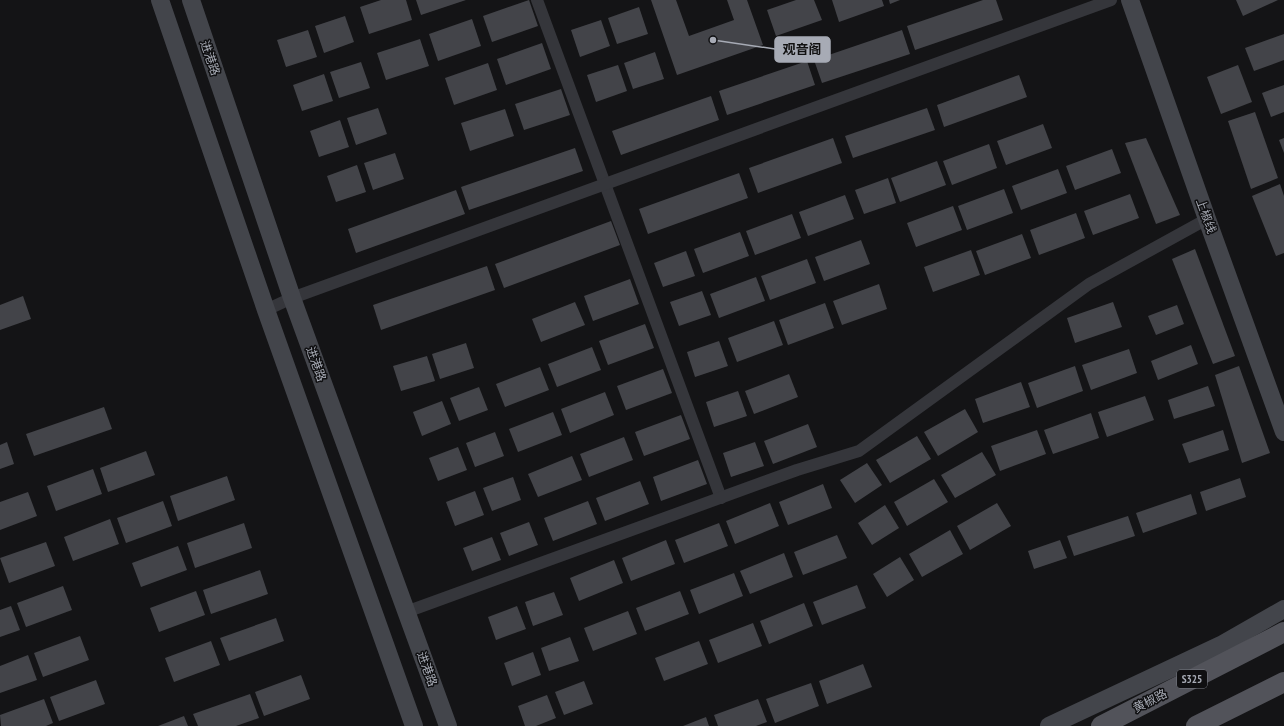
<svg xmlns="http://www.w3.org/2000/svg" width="1284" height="726" viewBox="0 0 1284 726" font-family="'PT Sans Narrow','Noto Sans SC',sans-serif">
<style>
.building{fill:#434449}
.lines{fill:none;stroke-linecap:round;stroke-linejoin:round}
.minor{stroke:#35363b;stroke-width:12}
.secondary{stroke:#43454b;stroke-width:18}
.primary{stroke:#52535a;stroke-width:20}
.labels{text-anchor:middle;stroke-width:3;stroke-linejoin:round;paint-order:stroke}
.shield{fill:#0f0f11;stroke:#797c84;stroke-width:1}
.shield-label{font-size:11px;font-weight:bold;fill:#a7abb5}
.street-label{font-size:12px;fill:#a7abb5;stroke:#0f0f11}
.leader{fill:none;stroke:#a7abb5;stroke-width:1.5}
.callout-dot{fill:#a7abb5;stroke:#0f0f11;stroke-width:1.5}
.callout{fill:#a7abb5;stroke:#a7abb5;stroke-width:1.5}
.callout-label{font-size:13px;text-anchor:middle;font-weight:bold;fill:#111}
</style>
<rect width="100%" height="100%" fill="#141416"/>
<!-- building -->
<g class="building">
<polygon points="381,0 406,0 412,20 369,34 360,7"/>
<polygon points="416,0 466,0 421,15"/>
<polygon points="529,0 538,26 492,42 483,16"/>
<polygon points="651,0 676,0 689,36 734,20 727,0 747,0 763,45 677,75"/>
<polygon points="796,0 814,0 822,20 776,36 767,10"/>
<polygon points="832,0 882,0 884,6 839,22"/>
<polygon points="889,0 900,0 890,4"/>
<polygon points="983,0 996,0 1003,20 915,50 907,26"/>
<polygon points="1236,0 1278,0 1243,16"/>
<polygon points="639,7 648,34 617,44 608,18"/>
<polygon points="345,16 354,42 324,53 315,26"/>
<polygon points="472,19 481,46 438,61 429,34"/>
<polygon points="601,20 610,46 580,57 571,30"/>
<polygon points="308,30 317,57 286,67 277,40"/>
<polygon points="902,30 910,54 822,83 814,60"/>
<polygon points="1284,34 1284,60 1254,71 1245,48"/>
<polygon points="420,39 429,66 386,80 377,53"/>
<polygon points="542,43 551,69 506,85 497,59"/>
<polygon points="655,52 664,79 633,89 624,63"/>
<polygon points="807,61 815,85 727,115 719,91"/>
<polygon points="361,62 370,88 339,98 330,72"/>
<polygon points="488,63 497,90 454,105 445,78"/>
<polygon points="618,65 627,91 596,102 587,75"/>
<polygon points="1238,65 1252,102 1221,114 1207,77"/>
<polygon points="324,74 333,101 302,111 293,85"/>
<polygon points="1019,75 1027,97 944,127 937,105"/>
<polygon points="1284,85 1284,112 1271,117 1262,93"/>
<polygon points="561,89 570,115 524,130 515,104"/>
<polygon points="711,96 719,120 621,155 612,131"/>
<polygon points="378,108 387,134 356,145 347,118"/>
<polygon points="927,108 935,130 853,158 845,136"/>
<polygon points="505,109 514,136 470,151 461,123"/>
<polygon points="1255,112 1278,178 1251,189 1228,121"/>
<polygon points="340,120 349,147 319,157 310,131"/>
<polygon points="1043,124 1052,148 1006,165 997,141"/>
<polygon points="833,138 842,163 758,193 749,168"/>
<polygon points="1146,138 1180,215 1156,224 1125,143"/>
<polygon points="1284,138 1284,153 1279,140"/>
<polygon points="989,144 997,168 952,185 943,161"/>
<polygon points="575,148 583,171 469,210 461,187"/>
<polygon points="1112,149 1121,173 1075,190 1066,166"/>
<polygon points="395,153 404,179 373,190 364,163"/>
<polygon points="937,161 946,185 900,202 891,178"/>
<polygon points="357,165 366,192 336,202 327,176"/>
<polygon points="1058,169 1067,193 1021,210 1012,186"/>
<polygon points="739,173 748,198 648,234 639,209"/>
<polygon points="888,178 896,203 864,214 855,190"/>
<polygon points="1280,184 1284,196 1284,253 1276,256 1252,196"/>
<polygon points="1004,189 1013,213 967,230 958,206"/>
<polygon points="456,190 465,214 356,253 348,229"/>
<polygon points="1130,194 1139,218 1093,235 1084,211"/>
<polygon points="845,195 854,219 808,236 799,212"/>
<polygon points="953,206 962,230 916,247 907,223"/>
<polygon points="1076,213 1085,238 1039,255 1030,230"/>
<polygon points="792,214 801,238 755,255 746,231"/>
<polygon points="611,221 620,245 504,288 495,264"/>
<polygon points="740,232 749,256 703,273 694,249"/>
<polygon points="1022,234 1031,258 985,275 976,251"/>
<polygon points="861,240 870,264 824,281 815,257"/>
<polygon points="1195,249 1235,356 1213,364 1172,259"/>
<polygon points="971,250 980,275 933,292 924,267"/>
<polygon points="686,251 695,276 663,287 654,263"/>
<polygon points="807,259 816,283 770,300 761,276"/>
<polygon points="487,266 495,290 381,330 373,305"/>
<polygon points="756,277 765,301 719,318 710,294"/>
<polygon points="630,279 639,304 593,321 584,296"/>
<polygon points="879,284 887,309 842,325 833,301"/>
<polygon points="702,291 711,315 679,326 670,302"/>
<polygon points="23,296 31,319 0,330 0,305"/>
<polygon points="575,302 585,325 541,342 532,319"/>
<polygon points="1113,302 1122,327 1075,343 1067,318"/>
<polygon points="825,303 834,328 788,345 779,320"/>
<polygon points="1177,305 1184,324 1156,335 1148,316"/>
<polygon points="774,321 783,345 737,362 728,338"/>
<polygon points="645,324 654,348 608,365 599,341"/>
<polygon points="719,341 728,366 695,377 687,352"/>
<polygon points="466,343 474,368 440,379 432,354"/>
<polygon points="1191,345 1198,364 1158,380 1151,361"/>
<polygon points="592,347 601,370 557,387 548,364"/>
<polygon points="1129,349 1137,373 1091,390 1082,365"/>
<polygon points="427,356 435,381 401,391 393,366"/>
<polygon points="1075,366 1083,391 1037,408 1028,383"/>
<polygon points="1239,366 1270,453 1242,463 1215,375"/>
<polygon points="540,367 549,390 505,407 496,384"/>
<polygon points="663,369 672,393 626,410 617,386"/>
<polygon points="789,374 798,397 754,414 745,391"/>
<polygon points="1021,382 1030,407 983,423 975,399"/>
<polygon points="1208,386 1215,406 1174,419 1168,400"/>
<polygon points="479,387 488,410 459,421 450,398"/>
<polygon points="738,391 747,416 714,427 706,402"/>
<polygon points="605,392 614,415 570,433 561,409"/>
<polygon points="1145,396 1154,420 1107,437 1098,412"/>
<polygon points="442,401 451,424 422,436 413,412"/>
<polygon points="104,407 112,429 34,456 26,434"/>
<polygon points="965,409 978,432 938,456 924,432"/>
<polygon points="553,412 562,435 518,452 509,429"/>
<polygon points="1091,413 1099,438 1053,454 1044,430"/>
<polygon points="681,415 690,439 644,456 635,432"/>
<polygon points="808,424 817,447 773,464 764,441"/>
<polygon points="1037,430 1046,454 1000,471 991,446"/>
<polygon points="1223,430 1229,450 1189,463 1182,444"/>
<polygon points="495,432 504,456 475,467 466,443"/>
<polygon points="917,436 931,459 890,483 876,460"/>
<polygon points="624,437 633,460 589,477 580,454"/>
<polygon points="7,442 14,464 0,469 0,445"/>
<polygon points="755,442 764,466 731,477 723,453"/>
<polygon points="458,447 467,470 438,481 429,458"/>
<polygon points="146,451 155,475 108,492 100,468"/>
<polygon points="982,452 996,475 955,498 941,475"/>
<polygon points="572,456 582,480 538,497 528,474"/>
<polygon points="698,460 707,484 661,501 653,477"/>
<polygon points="867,463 882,485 855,503 840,480"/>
<polygon points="93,469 102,494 56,511 47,486"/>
<polygon points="227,476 235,500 178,521 170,496"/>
<polygon points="513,477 521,500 492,511 483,488"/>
<polygon points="1240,478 1246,497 1206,511 1200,492"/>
<polygon points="934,479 948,502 907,526 894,502"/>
<polygon points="640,481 649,504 605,521 596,498"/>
<polygon points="823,484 832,508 788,525 779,502"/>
<polygon points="475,491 484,515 455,526 446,502"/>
<polygon points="28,492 37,516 0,530 0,502"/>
<polygon points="1191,494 1197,514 1143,533 1136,513"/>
<polygon points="163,501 172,526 126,543 117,518"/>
<polygon points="588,501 597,524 553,541 544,518"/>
<polygon points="770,503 779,526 735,544 726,521"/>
<polygon points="997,503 1011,526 970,550 957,526"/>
<polygon points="885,505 899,528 872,545 858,523"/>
<polygon points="1128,516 1135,536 1074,556 1067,536"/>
<polygon points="110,519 119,544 73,561 64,537"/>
<polygon points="529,522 538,545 509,556 500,533"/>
<polygon points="244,523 252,548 195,568 187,543"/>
<polygon points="719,523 728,546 684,563 675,540"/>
<polygon points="950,530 963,554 922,577 909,554"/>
<polygon points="837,535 847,558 803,575 794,552"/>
<polygon points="492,537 501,560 472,571 463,548"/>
<polygon points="666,540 675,564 631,581 622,558"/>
<polygon points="1060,540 1067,558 1034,569 1028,551"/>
<polygon points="46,542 55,566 9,583 0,558"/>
<polygon points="178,546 187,570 141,587 132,563"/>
<polygon points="784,553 793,577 750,594 740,571"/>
<polygon points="900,557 914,580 887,597 873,574"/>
<polygon points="614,560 623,583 579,601 570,578"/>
<polygon points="260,570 268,594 211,614 203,590"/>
<polygon points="734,573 743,596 699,614 690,590"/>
<polygon points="857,585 866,608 822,625 813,602"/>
<polygon points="63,586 72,610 26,627 17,603"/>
<polygon points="196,591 205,615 159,632 150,608"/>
<polygon points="680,591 689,614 645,631 636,608"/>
<polygon points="554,592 563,615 533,626 525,602"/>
<polygon points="804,603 813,626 769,644 760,621"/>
<polygon points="11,606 20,630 0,637 0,610"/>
<polygon points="517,606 526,629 496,640 488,617"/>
<polygon points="628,611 637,634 593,651 584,628"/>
<polygon points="276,618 284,641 229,661 220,638"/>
<polygon points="753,623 762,646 718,663 709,640"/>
<polygon points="80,636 89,660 43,677 34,653"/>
<polygon points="570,637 579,661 549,671 541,648"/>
<polygon points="211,641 220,665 174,682 165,658"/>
<polygon points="699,641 708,664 664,681 655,658"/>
<polygon points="533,652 541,675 512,686 504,663"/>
<polygon points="28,655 37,680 0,693 0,666"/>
<polygon points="863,664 872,687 827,704 819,681"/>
<polygon points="301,675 310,699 264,716 255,692"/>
<polygon points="96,680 105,704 59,721 50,697"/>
<polygon points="584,681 593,704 564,715 555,692"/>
<polygon points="811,683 819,706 775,723 766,699"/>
<polygon points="250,694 259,718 236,726 198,726 193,714"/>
<polygon points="547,695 556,718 536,726 525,726 518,706"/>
<polygon points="44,699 53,723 46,726 1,726 0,715"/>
<polygon points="758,699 767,722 756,726 718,726 714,715"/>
<polygon points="184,716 188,726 158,726"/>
<polygon points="706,717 709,726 683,726"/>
</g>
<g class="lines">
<!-- minor -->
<g class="minor">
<polyline points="537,0 721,498"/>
<polyline points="266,310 292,298 1111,0"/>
<polyline points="406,612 797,470 859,451 1089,284 1207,219"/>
</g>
<!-- secondary -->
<g class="secondary">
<polyline points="160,0 266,310 414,726"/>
<polyline points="191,0 292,298 448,726"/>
<polyline points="1130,0 1207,219 1284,432"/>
<polyline points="1049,726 1221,645 1284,609"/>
</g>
<!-- primary -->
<g class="primary">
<polyline points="1101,726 1284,632"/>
<polyline points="1196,726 1284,682"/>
</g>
</g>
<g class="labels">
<!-- shield labels -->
<rect class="shield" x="1177" y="670" width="30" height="18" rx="3"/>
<g class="shield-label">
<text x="1192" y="683">S325</text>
</g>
<!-- street labels -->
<g class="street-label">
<text transform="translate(210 58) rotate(71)" y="4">进港路</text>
<text transform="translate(1206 216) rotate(70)" y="4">上椒线</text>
<text transform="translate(316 364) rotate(70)" y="4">进港路</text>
<text transform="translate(427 669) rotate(70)" y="4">进港路</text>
<text transform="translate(1150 701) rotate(-27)" y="4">黄椒路</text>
</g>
</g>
<!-- callouts -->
<path class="leader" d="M713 40L775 49"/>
<circle class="callout-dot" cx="713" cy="40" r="4"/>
<rect class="callout" x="775" y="37" width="55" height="25" rx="4"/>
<g class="callout-label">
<text x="802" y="54">观音阁</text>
</g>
</svg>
